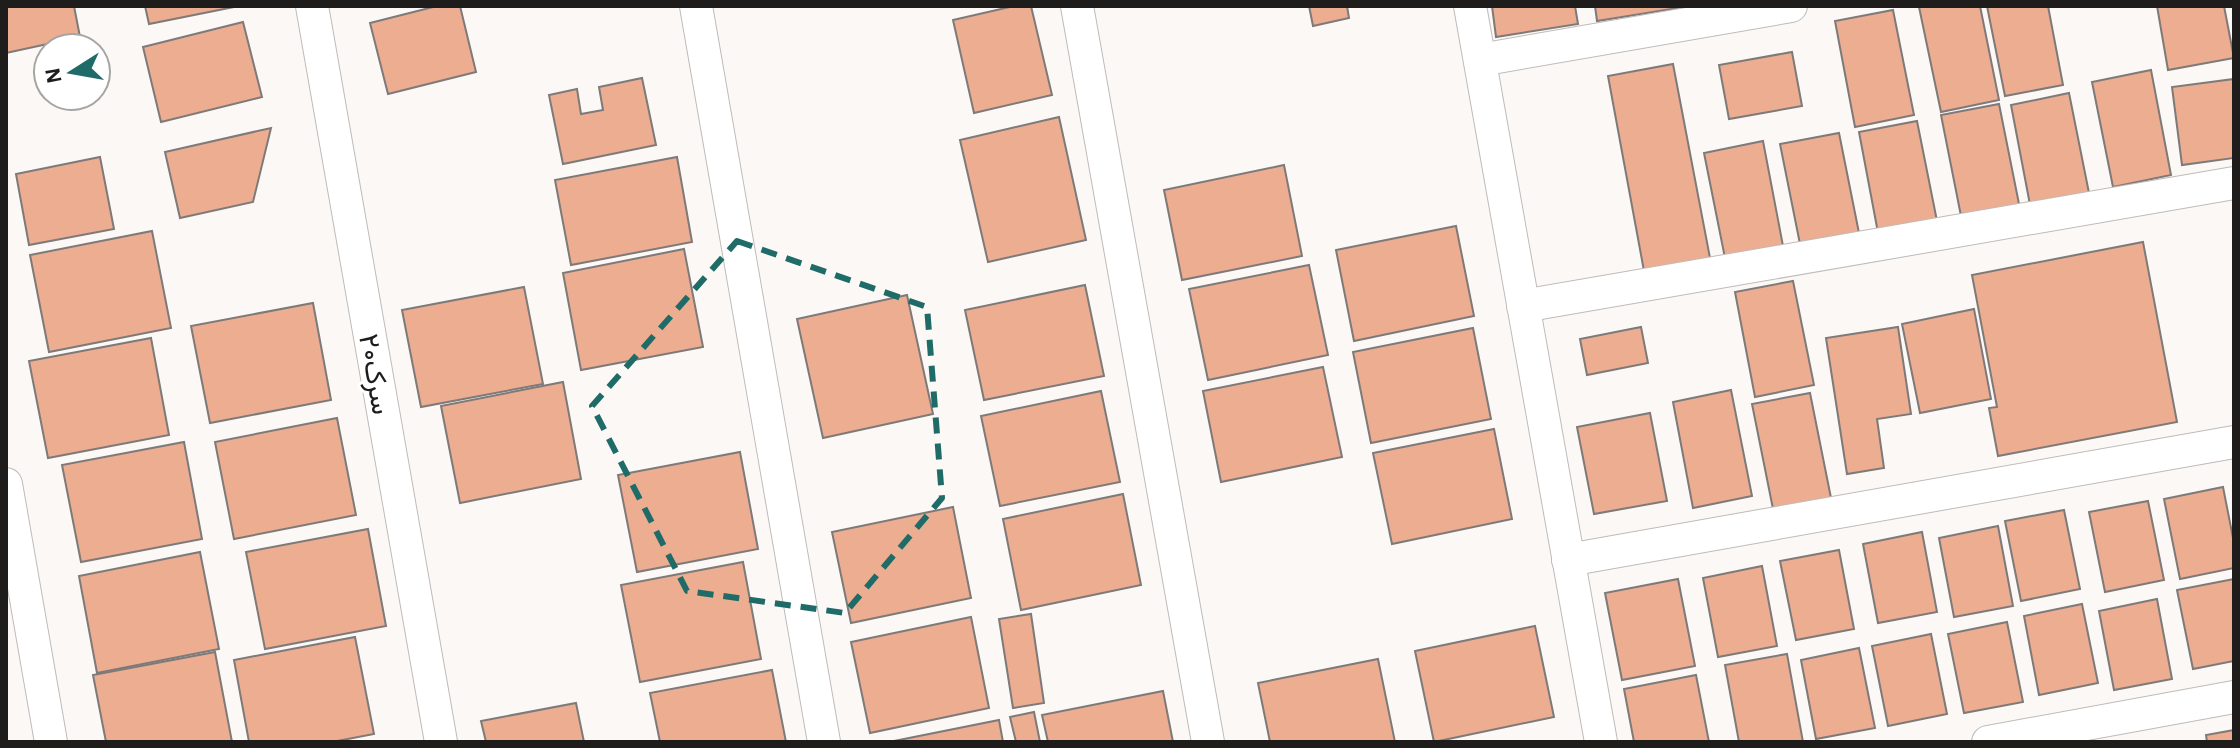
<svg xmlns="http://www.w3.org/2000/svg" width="2240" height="748" viewBox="0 0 2240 748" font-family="'Alegreya Sans',Vazirmatn,sans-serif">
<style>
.building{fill:#edad91;stroke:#7e7a79;stroke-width:2}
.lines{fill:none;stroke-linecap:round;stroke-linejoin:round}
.street-casing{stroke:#bfbbb9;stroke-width:34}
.street{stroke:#fff;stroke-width:32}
.marked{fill:none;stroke:#1f6b68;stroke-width:6;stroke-dasharray:16 10;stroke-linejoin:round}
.labels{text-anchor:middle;stroke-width:6;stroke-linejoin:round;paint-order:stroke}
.street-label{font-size:28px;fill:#1e1d1c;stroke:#fff}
</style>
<rect width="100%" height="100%" fill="#fcf8f6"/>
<!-- building -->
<g class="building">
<polygon points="6,6 74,6 80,37 6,53"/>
<polygon points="145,6 239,6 149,24"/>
<polygon points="437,6 460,6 476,72 388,94 370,23"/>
<polygon points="1014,6 1031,6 1052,95 974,113 953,20"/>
<polygon points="1309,6 1347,6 1349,18 1313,26"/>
<polygon points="1492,6 1575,6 1578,24 1496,37"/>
<polygon points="1595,6 1678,6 1678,8 1597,21"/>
<polygon points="1980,6 1999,100 1941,112 1919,7"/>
<polygon points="1987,6 2048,6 2063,85 2005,96"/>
<polygon points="2157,6 2224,6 2234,58 2168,70"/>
<polygon points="1893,10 1914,115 1855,127 1835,21"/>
<polygon points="243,22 262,97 161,122 143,47"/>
<polygon points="1792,52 1802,106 1729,119 1719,65"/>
<polygon points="1673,64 1710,258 1644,271 1608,76"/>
<polygon points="2151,70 2171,175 2113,187 2092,82"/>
<polygon points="642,78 656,145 563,164 549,95 577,89 581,114 603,110 599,87"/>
<polygon points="2234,79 2234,158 2182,165 2172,87"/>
<polygon points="2069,93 2090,198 2031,210 2011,105"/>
<polygon points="1999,104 2020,209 1962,221 1941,115"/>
<polygon points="1059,117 1086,240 988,262 960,140"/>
<polygon points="1917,121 1938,226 1879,238 1859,132"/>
<polygon points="271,128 253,202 180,218 165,152"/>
<polygon points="1839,133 1860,238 1801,249 1780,144"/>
<polygon points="1763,141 1783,246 1725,258 1704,153"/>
<polygon points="100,157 114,229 29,245 16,174"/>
<polygon points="677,157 692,242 571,265 555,180"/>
<polygon points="1284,165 1302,256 1182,280 1164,190"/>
<polygon points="1456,226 1474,316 1354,341 1336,250"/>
<polygon points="152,231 171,328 49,352 30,255"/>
<polygon points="2143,242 2177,422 1998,456 1989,408 1997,407 1972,275"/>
<polygon points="684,249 703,347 581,370 563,273"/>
<polygon points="1309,265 1328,355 1208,380 1189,289"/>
<polygon points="1793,281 1814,385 1755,397 1735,292"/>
<polygon points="1085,285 1104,376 984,400 965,310"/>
<polygon points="524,287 543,384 421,407 402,310"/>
<polygon points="907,295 933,414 823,438 797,319"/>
<polygon points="313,303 331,400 210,423 191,326"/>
<polygon points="1974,309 1991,399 1920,413 1902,324"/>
<polygon points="1641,327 1648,363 1587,375 1580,339"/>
<polygon points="1898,327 1911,414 1877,419 1884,468 1847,474 1826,338"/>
<polygon points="1473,328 1491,419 1371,443 1353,352"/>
<polygon points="151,338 169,435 48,458 29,361"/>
<polygon points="1323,367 1342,457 1221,482 1203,391"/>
<polygon points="563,382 581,479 460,503 441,406"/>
<polygon points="1731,390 1752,496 1693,508 1673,402"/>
<polygon points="1101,391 1120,482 1000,506 981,416"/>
<polygon points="1810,393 1831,498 1773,509 1752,404"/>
<polygon points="1650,413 1667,501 1594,514 1577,427"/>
<polygon points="337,418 356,515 234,539 215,442"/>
<polygon points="1494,429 1512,519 1392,544 1373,453"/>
<polygon points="184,442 202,539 81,562 62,465"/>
<polygon points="740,452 758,549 637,572 618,475"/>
<polygon points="2223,487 2234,543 2234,568 2180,579 2164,499"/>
<polygon points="1123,494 1141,585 1021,610 1003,519"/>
<polygon points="2148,501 2164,580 2105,592 2089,512"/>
<polygon points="953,507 971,598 851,623 832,532"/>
<polygon points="2064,510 2080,589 2021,601 2005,521"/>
<polygon points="1998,526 2013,606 1954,617 1939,538"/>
<polygon points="368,529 386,626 265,649 246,552"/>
<polygon points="1922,532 1937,612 1878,623 1863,544"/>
<polygon points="1839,550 1854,629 1796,640 1780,561"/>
<polygon points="200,552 219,649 97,673 79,576"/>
<polygon points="743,562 761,659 640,682 621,585"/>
<polygon points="1762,566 1777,646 1718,657 1703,578"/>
<polygon points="1678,579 1695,666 1622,680 1605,593"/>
<polygon points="2234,579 2234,661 2193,669 2177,590"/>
<polygon points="2157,599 2172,679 2114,690 2099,611"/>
<polygon points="2082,604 2098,683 2039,695 2024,616"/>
<polygon points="1031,614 1044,703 1013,708 999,619"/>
<polygon points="971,617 989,708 870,733 851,642"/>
<polygon points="2007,622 2023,702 1964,713 1948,634"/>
<polygon points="1535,626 1554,717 1434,742 1415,651"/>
<polygon points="1931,634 1947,714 1888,726 1872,646"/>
<polygon points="355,637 374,734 332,742 249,742 234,660"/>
<polygon points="1859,648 1875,728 1816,739 1801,660"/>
<polygon points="215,652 232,742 106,742 93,675"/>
<polygon points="1787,654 1803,742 1739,742 1725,665"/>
<polygon points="1378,659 1395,742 1270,742 1258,683"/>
<polygon points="772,670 786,742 660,742 650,693"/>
<polygon points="1696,675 1709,742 1634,742 1624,689"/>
<polygon points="1163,691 1173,742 1048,742 1042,715"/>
<polygon points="576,703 584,742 486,742 481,721"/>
<polygon points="1034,712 1040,742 1016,742 1010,717"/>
<polygon points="999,720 1003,742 889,742"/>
<polygon points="2234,730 2234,742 2207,742 2206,735"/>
</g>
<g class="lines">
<!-- street casing -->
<g class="street-casing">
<g id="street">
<polyline points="312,6 441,742"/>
<polyline points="696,6 824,742"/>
<polyline points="1077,6 1208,742"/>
<polyline points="1470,6 1601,742"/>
<polyline points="1480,60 1791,6"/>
<polyline points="1523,306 2234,183"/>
<polyline points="6,484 51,742"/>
<polyline points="1568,560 2234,442"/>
<polyline points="1988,742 2234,697"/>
</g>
</g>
<!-- street -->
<use href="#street" class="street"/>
</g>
<!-- marked area -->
<path class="marked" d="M737 241 927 307 942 498 845 613 687 591 592 406Z"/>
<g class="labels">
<!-- street labels -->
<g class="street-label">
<text transform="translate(376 374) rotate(80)" y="10">سرک۲۰</text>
</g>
</g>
<!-- border -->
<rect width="2240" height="748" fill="none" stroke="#1e1d1c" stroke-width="16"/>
<!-- north arrow -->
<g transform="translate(72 72) rotate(259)"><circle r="38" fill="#ffffff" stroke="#a5a5a4" stroke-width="2"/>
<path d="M0-6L14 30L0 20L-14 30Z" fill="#1f6b68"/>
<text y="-12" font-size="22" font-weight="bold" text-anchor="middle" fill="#1e1d1c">N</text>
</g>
</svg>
